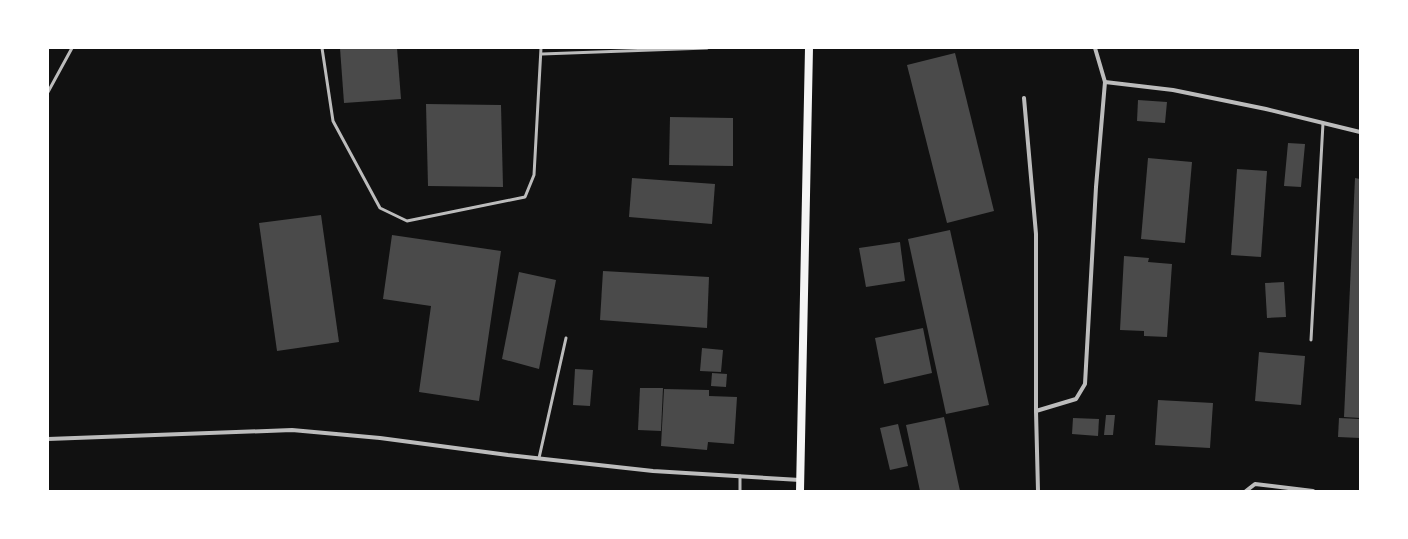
<svg xmlns="http://www.w3.org/2000/svg" width="1408" height="539" viewBox="0 0 1408 539" font-family="Lato,sans-serif">
<style>
.building{fill:#4a4a4a}
.lines{fill:none;stroke-linecap:round;stroke-linejoin:round}
.service{stroke:#bcbcbc;stroke-width:3}
.minor{stroke:#bcbcbc;stroke-width:4}
.secondary{stroke:#f5f5f5;stroke-width:8}
</style>
<rect width="100%" height="100%" fill="#111"/>
<!-- building -->
<g class="building">
<polygon points="340,48 397,48 401,99 344,103"/>
<polygon points="955,53 994,211 947,223 907,65"/>
<polygon points="1138,100 1167,102 1165,123 1137,121"/>
<polygon points="426,104 501,105 503,187 428,186"/>
<polygon points="670,117 733,118 733,166 669,165"/>
<polygon points="1288,143 1305,144 1301,187 1284,186"/>
<polygon points="1148,158 1192,162 1185,243 1141,239"/>
<polygon points="1237,169 1267,171 1261,257 1231,255"/>
<polygon points="632,178 715,184 712,224 629,217"/>
<polygon points="1355,178 1360,179 1360,418 1344,417"/>
<polygon points="321,215 339,342 277,351 259,223"/>
<polygon points="950,230 989,405 946,414 908,239"/>
<polygon points="392,235 501,251 479,401 419,392 431,306 383,299"/>
<polygon points="900,242 905,281 866,287 859,248"/>
<polygon points="1124,256 1149,258 1148,262 1172,264 1167,337 1144,336 1144,331 1120,330"/>
<polygon points="603,271 709,277 707,328 600,320"/>
<polygon points="519,272 556,280 539,369 502,359"/>
<polygon points="1284,282 1286,317 1267,318 1265,283"/>
<polygon points="923,328 932,373 884,384 875,338"/>
<polygon points="702,348 723,350 721,372 700,371"/>
<polygon points="1259,352 1305,356 1301,405 1255,401"/>
<polygon points="575,369 593,370 590,406 573,405"/>
<polygon points="712,373 727,374 726,387 711,386"/>
<polygon points="640,388 663,388 661,431 638,430"/>
<polygon points="664,389 709,390 709,396 737,397 734,444 708,442 707,450 661,446"/>
<polygon points="1158,400 1213,403 1210,448 1155,445"/>
<polygon points="1106,415 1115,415 1113,435 1104,435"/>
<polygon points="944,417 960,491 920,491 906,425"/>
<polygon points="1073,418 1099,419 1098,436 1072,434"/>
<polygon points="1339,418 1360,419 1360,438 1338,437"/>
<polygon points="898,424 908,466 890,470 880,428"/>
</g>
<g class="lines">
<!-- service -->
<g class="service">
<polyline points="322,48 333,121 380,208 407,221 525,197 534,175 541,48"/>
<polyline points="542,54 707,48"/>
<polyline points="48,92 72,48"/>
<polyline points="1311,340 1323,123"/>
<polyline points="539,458 566,338"/>
<polyline points="740,491 740,476"/>
</g>
<!-- minor -->
<g class="minor">
<polyline points="1095,48 1105,82"/>
<polyline points="1024,98 1036,234 1036,411"/>
<polyline points="48,439 292,430 380,438 508,455 653,471 800,480"/>
<polyline points="1038,491 1036,411 1076,399 1085,384 1096,187 1105,82 1173,90 1266,109 1360,132"/>
<polyline points="1246,491 1255,484 1313,491"/>
</g>
<!-- secondary -->
<polyline class="secondary" points="800,491 809,48"/>
</g>
<!-- border -->
<rect width="1408" height="539" fill="none" stroke="#ffffff" stroke-width="98"/>
</svg>
